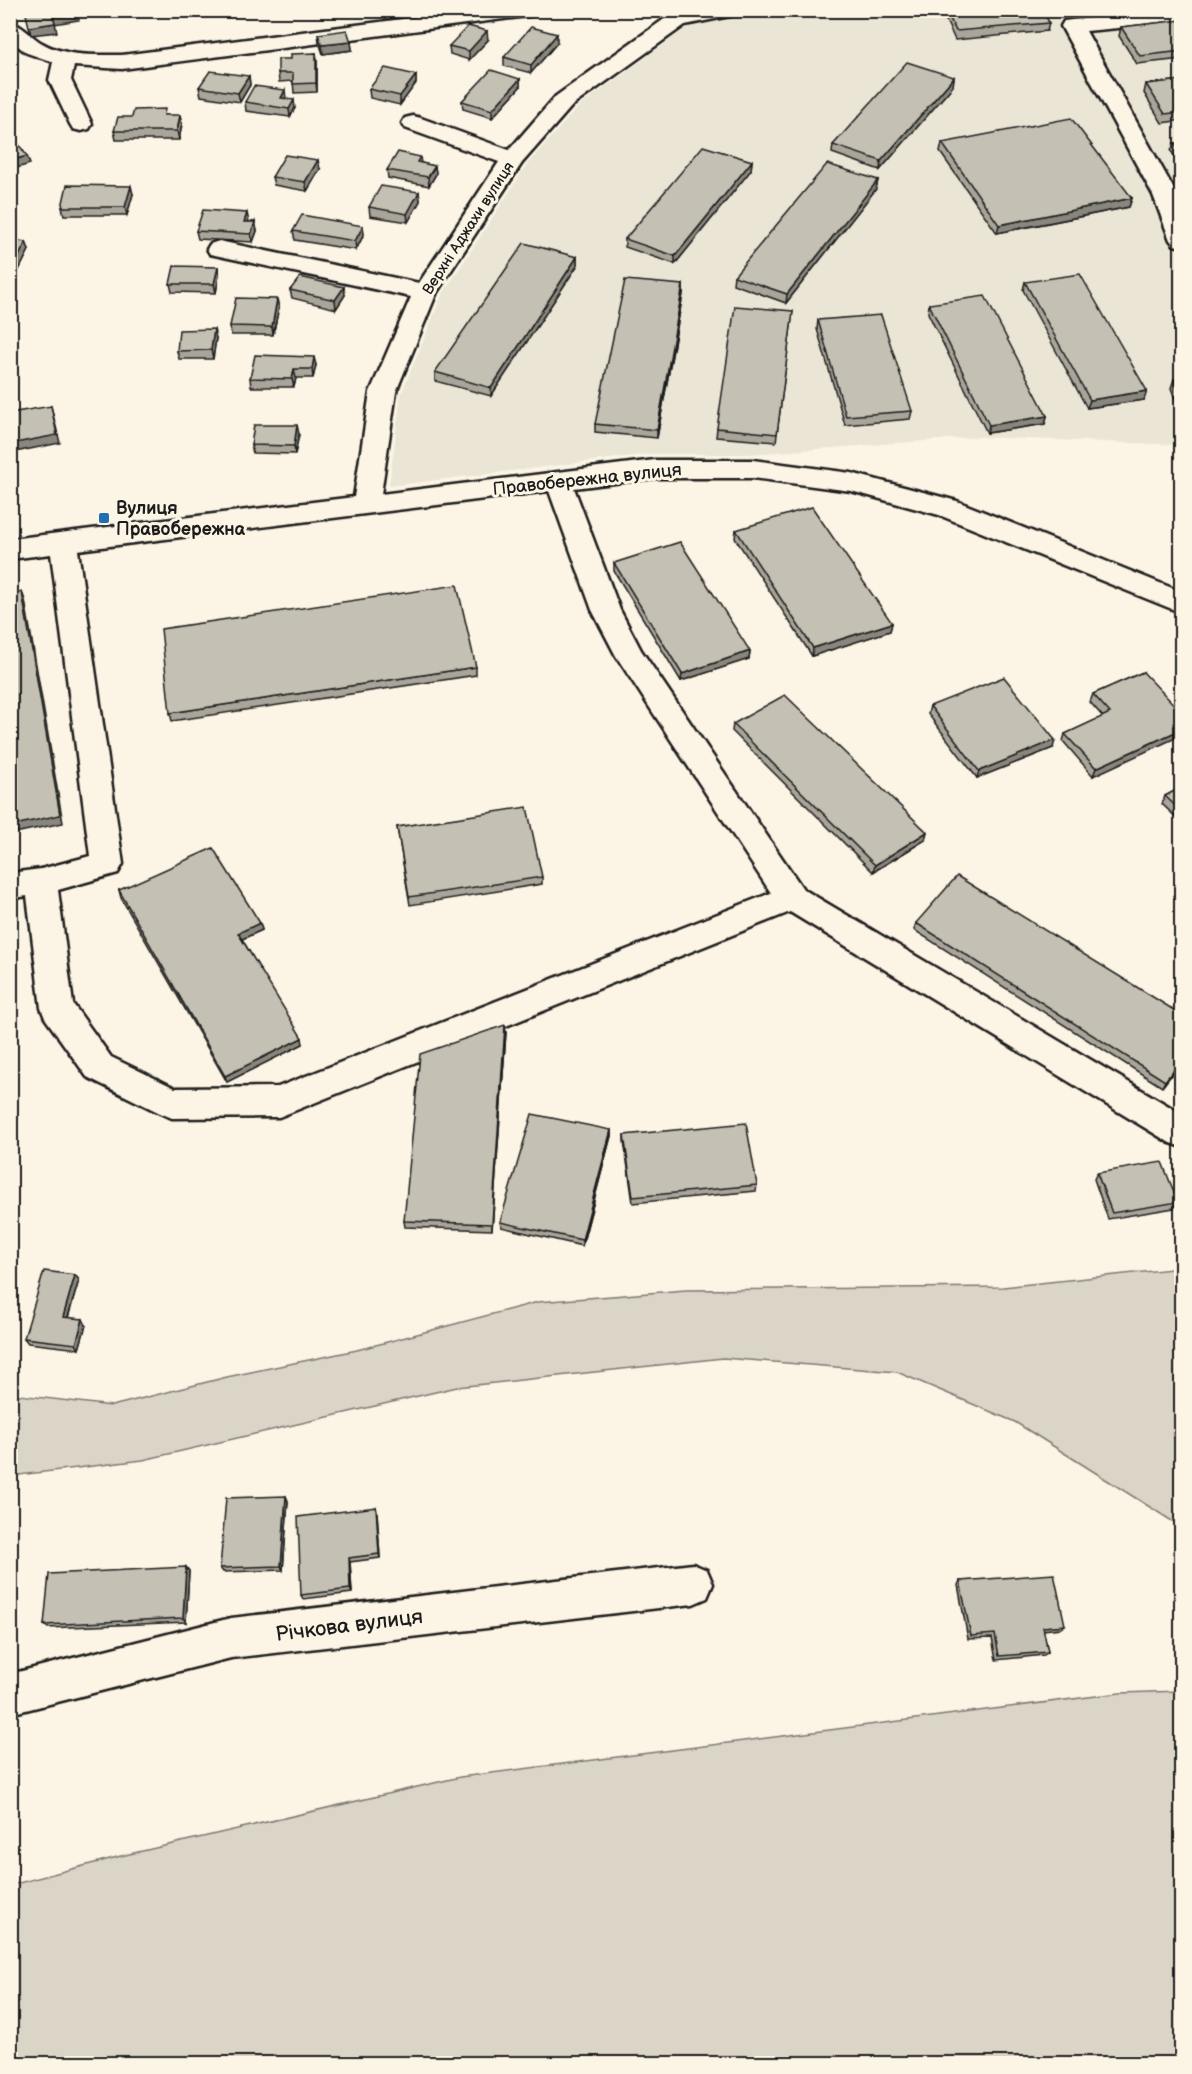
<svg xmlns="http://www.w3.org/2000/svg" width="1192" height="2074" viewBox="0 0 1192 2074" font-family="'Balsamiq Sans',sans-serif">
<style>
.built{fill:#ebe5d6}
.green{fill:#dbd5c8;stroke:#7c7872;stroke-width:1.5}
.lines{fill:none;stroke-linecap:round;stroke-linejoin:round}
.minor-casing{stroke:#1c1c1c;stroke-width:5}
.minor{fill:#fcf5e5;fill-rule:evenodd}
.wall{fill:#a9a59a;stroke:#1c1c1c;stroke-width:1.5}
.shaded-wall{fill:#89867d;stroke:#1c1c1c;stroke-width:1.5}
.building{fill:#c4c0b3;stroke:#1c1c1c;stroke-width:1.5}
.poi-dot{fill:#1f6fb2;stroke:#fcf5e5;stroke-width:2}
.labels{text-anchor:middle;stroke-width:6;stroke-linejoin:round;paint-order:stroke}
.far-street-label{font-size:15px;fill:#1c1c1c;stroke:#fcf5e5}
.street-label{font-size:18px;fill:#1c1c1c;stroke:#fcf5e5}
.poi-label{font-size:18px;font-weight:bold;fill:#1c1c1c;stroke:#fcf5e5;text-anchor:start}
.near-street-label{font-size:21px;fill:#1c1c1c;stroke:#fcf5e5}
</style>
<rect width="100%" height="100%" fill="#fcf5e5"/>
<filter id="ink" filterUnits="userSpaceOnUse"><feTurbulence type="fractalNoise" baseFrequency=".0167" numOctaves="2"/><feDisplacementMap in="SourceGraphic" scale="12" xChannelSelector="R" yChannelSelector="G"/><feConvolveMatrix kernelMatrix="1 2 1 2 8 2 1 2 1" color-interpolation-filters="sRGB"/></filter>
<g filter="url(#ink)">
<!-- built -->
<polygon class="built" points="776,10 1181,11 1181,445 978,437 750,454 650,454 389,486 401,394 442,295 528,163 579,106 687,27"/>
<!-- green -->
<g class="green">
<polygon points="1181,1268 1181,1524 1172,1521 1015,1422 897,1372 723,1358 457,1387 143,1460 11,1476 11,1394 112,1406 227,1377 357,1350 538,1302 686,1290 1003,1287"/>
<polygon points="1181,1691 1181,2063 11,2063 11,1885 121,1856 460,1777 1120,1693"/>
</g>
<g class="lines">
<!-- minor casing -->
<g class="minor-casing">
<g id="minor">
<path d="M473 10H537L535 15 527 16 122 69 74 66 71 80 92 124 89 129 81 131 73 129 70 124 49 80 53 62 27 53 10 40V22C23 25 31 37 42 43 66 57 95 55 122 55Z"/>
<path d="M693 10H737L735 15 685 25 572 106 522 163 437 292 396 392 381 494 655 460H753L851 473 957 501 1182 592V613L939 515 851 491 753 478H655L574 488 620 610 641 650 803 889 1182 1114V1147L1170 1143 790 912 279 1117 172 1118 160 1113 87 1077 45 1018 41 1008 27 896 10 899V873L41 869 90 856 51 554 10 559V539L354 497 370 392 411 297 210 254 207 249 210 244 219 241 419 283 499 162 405 128 402 123 405 118 413 116 421 118 509 150 556 96 670 15ZM549 491 592 610 616 656 771 893 278 1087 175 1088 111 1057 73 1004 58 890 118 873 123 864 78 550Z"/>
<polygon points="1182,10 1182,22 1086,31 1177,195 1182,207 1182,247 1174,245 1170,240 1153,195 1061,26 1064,21 1072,20"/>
<polygon points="693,1564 707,1570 713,1584 707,1598 693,1604 231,1658 10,1714 10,1674 231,1618"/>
</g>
</g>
<!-- minor -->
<use href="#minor" class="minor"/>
</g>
<!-- wall -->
<g class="wall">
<polygon points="941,10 1043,10 1049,23 1047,31 955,40"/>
<polygon points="1182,20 1182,59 1137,64 1119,36 1121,27"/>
<polygon points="318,34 351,42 352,50 323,54 319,42"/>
<polygon points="488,40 469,60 450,54 449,46"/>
<polygon points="557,43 531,73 504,66 504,57"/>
<polygon points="316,53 317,61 317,92 294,93 293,81 279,82 278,73 291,59"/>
<polygon points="416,75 416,83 400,105 370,98 369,89"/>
<polygon points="249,76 250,85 240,102 201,96 199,87"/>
<polygon points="954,77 953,86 880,170 832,153 833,145"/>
<polygon points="520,79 520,87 492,118 463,109 462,101"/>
<polygon points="1182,80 1182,120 1162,123 1144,93 1146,84"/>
<polygon points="286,99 295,108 290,117 246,111 245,102"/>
<polygon points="166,115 182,124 179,140 116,140 114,131"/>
<polygon points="1182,142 1182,168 1171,151 1174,143"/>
<polygon points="942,143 1132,198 1129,207 997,233 940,152"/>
<polygon points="420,157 421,163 435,166 436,174 429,186 388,178 387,170"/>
<polygon points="752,161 751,170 675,264 625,247 625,239"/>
<polygon points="320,169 307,191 274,185 272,177"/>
<polygon points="878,180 876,189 786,303 733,284 734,276"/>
<polygon points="419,192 420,201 408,222 370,216 369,207"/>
<polygon points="133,194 127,215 64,215 62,207"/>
<polygon points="248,222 255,222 257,231 253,242 198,239 196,231"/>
<polygon points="293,231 364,234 356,250 295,240"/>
<polygon points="10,240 26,242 29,250 16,276 10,276"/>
<polygon points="577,257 577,266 491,396 435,381 435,372"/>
<polygon points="218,267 219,275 216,293 172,292 170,284"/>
<polygon points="1025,282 1144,400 1087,408 1023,290"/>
<polygon points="683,285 683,294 657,438 595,432 595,424"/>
<polygon points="290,290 345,295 336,309 292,298"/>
<polygon points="929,304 1047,416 1045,424 987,433 928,313"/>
<polygon points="279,307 273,335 231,335 230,326"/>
<polygon points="793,311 776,442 716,437 717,428"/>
<polygon points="818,320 912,411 910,419 845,425 817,329"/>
<polygon points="216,338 213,359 179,359 177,351"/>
<polygon points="316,365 313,378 296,378 294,387 251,387 250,378"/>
<polygon points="1174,379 1182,379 1182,418 1171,388"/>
<polygon points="299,434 295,454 253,453 251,445"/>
<polygon points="736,530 892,623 890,631 812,656 735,538"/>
<polygon points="614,563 750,651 749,659 681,681 614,571"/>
<polygon points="476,667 476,675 172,721 170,713"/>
<polygon points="1143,672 1093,776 1063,741 1065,734 1103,717 1090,702 1093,694"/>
<polygon points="930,706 1053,748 977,778 928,714"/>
<polygon points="733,724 925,840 873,872 732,731"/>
<polygon points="1182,787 1182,823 1162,804 1165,796"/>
<polygon points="397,827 542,877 542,884 410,905"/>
<polygon points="119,890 260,923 262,930 242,939 303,1044 227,1082 121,898"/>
<polygon points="916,923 1182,1015 1182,1061 1162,1087 914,930"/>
<polygon points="506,1032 492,1230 405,1227 404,1221"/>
<polygon points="611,1130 611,1136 582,1246 501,1227 500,1222"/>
<polygon points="624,1135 757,1185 756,1191 633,1203 624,1141"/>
<polygon points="1097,1173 1178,1202 1174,1208 1108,1219 1094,1179"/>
<polygon points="75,1275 79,1280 68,1318 86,1325 79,1349 28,1343 24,1338"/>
<polygon points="286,1496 288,1501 283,1570 223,1572 220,1568"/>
<polygon points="376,1507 377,1512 380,1558 350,1562 352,1593 303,1599 301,1595"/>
<polygon points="186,1567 189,1571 186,1622 48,1628 44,1625"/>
<polygon points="960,1581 1065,1625 1061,1628 1043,1630 1048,1652 1044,1655 996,1660 992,1638 968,1639 958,1585"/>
</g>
<!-- shaded-wall -->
<g class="shaded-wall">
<polygon points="77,11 79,20 55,24 53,15"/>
<polygon points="55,23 57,32 31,35 29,27"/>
<polygon points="487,31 488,40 469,60 469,51"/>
<polygon points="557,34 557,43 531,73 531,65"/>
<polygon points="351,42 352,50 323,54 322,45"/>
<polygon points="316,53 317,61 317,92 316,83"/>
<polygon points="416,75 416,83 400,105 400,96"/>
<polygon points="249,76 250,85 240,102 238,93"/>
<polygon points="954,77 953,86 880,170 881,161"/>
<polygon points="520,79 520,87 492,118 492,110"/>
<polygon points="285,90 286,99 281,98"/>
<polygon points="294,100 295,108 290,117 289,109"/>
<polygon points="10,111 12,111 15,119 10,120"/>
<polygon points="180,115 182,124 179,140 177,131"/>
<polygon points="27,156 30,164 10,170 10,161"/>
<polygon points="318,160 320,169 307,191 305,182"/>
<polygon points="752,161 751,170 675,264 675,256"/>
<polygon points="435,166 436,174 429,186 428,177"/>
<polygon points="878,180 876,189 786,303 787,294"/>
<polygon points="131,186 133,194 127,215 125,207"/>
<polygon points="419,192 420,201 408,222 407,214"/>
<polygon points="1132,198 1129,207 997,233 999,225"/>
<polygon points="247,213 249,222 244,222"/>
<polygon points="255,222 257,231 253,242 251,234"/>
<polygon points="363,226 364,234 356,250 355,241"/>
<polygon points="26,242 29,250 16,276 13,268"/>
<polygon points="577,257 577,266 491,396 491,388"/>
<polygon points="218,267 219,275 216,293 214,284"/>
<polygon points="683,285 683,294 657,438 657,430"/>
<polygon points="344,287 345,295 336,309 335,300"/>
<polygon points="277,299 279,307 273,335 272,327"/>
<polygon points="214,329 216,338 213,359 211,350"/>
<polygon points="314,357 316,365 313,378 312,369"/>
<polygon points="294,369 296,378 294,387 292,379"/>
<polygon points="1147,391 1144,400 1087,408 1090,400"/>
<polygon points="51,406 60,443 10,453 10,444"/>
<polygon points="1047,416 1045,424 987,433 989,425"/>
<polygon points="297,425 299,434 295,454 294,446"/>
<polygon points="22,592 25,600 63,823 10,834"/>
<polygon points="892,623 890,631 812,656 813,648"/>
<polygon points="750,651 749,659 681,681 682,674"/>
<polygon points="1182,729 1182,735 1093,776 1096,768"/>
<polygon points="1055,740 1053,748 977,778 979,771"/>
<polygon points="927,832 925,840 873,872 875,865"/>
<polygon points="260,923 262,930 240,940 238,933"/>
<polygon points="505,1025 506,1032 492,1230 492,1224"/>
<polygon points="302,1038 303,1044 227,1082 225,1076"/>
<polygon points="1182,1059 1182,1061 1162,1087 1165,1081"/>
<polygon points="611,1130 611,1136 582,1246 582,1240"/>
<polygon points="75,1275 79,1280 66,1323 63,1317"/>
<polygon points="83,1319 86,1325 79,1349 76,1344"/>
<polygon points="286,1496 288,1501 283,1570 281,1566"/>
<polygon points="376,1507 377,1512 380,1558 379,1554"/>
<polygon points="349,1558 350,1562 352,1593 350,1589"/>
<polygon points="186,1567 189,1571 186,1622 183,1618"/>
</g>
<!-- building -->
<g class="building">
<polygon points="25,10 77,10 77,11 53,15 55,23 29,27"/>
<polygon points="946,10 1043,10 1049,23 956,31"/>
<polygon points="1182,20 1182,51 1140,56 1121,27"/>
<polygon points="468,26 487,31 469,51 449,46"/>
<polygon points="531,27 557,34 531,65 504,57"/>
<polygon points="347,30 351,42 322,45 318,34"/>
<polygon points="316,53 316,83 293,84 293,73 278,73 278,59 291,59 291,54"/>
<polygon points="907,62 954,77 881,161 833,145"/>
<polygon points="385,68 416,75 400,96 369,89"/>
<polygon points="491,70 520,79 492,110 462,101"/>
<polygon points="210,71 249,76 238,93 199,87"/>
<polygon points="1182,80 1182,112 1165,114 1146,84"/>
<polygon points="254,86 285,90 281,98 294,100 289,109 245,102"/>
<polygon points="165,109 164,115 180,115 177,131 114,131 118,117 132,117 134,110"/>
<polygon points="1071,118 1132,198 999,225 942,143"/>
<polygon points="10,132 27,156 10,161"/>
<polygon points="1182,142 1182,155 1174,143"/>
<polygon points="703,146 752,161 675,256 625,239"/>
<polygon points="398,152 420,157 417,162 435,166 428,177 387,170"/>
<polygon points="285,155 318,160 305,182 272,177"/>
<polygon points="827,164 878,180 787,294 734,276"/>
<polygon points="67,185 131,186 125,207 62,207"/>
<polygon points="381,186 419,192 407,214 369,207"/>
<polygon points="203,210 247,213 244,222 255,222 251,234 196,231"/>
<polygon points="302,215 363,226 355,241 293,231"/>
<polygon points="10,240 26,242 13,268 10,267"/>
<polygon points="524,243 577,257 491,388 435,372"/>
<polygon points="174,266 218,267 214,284 170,284"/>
<polygon points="1080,274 1147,391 1090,400 1025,282"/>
<polygon points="300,277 344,287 335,300 290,290"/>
<polygon points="625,280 683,285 657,430 595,424"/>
<polygon points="985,296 1047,416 989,425 929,304"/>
<polygon points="236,298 277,299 272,327 230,326"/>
<polygon points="735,306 793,311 777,434 717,428"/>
<polygon points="881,315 912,411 846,416 818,320"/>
<polygon points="214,329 211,350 177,351 179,330"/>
<polygon points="255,355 314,357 312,369 294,369 292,379 250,378"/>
<polygon points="1174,379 1182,379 1182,401"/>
<polygon points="51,406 57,435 10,444 10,413"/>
<polygon points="254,425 297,425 294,446 251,445"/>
<polygon points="812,507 892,623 813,648 736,530"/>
<polygon points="680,542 750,651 682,674 614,563"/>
<polygon points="457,585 476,667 170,713 161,629"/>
<polygon points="22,592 60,815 10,826 10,594"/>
<polygon points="1143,672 1182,713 1182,729 1096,768 1065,734 1110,713 1093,694"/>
<polygon points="1004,677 1055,740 979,771 930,706"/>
<polygon points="785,695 927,832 875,865 733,724"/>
<polygon points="1182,787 1182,812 1165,796"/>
<polygon points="527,807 542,877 409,897 397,827"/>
<polygon points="213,848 260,923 238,933 302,1038 225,1076 119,890"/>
<polygon points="957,876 1182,1015 1182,1059 1165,1081 916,923"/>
<polygon points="505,1025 492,1224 404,1221 420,1054"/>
<polygon points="532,1114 611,1130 582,1240 500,1222"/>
<polygon points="746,1123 757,1185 633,1197 624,1135"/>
<polygon points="1162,1162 1178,1202 1112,1213 1097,1173"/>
<polygon points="44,1271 75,1275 63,1317 83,1319 76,1344 24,1338"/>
<polygon points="286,1496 281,1566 220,1568 226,1498"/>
<polygon points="376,1507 379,1554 349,1558 350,1589 301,1595 298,1517"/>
<polygon points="186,1567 183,1618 44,1625 49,1574"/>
<polygon points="1054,1574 1065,1625 1043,1627 1048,1652 999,1656 995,1634 971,1636 960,1581"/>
</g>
</g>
<!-- markers -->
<rect class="poi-dot" x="98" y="512" width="12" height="12" rx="3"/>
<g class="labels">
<!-- far-street labels -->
<g class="far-street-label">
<text transform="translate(468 228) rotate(-57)" y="5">Верхні Аджахи вулиця</text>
</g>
<!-- street labels -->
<g class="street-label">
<text transform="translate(587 479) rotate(-6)" y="6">Правобережна вулиця</text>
</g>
<!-- poi labels -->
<g class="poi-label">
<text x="116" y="514">Вулиця<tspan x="116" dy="21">Правобережна</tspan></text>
</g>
<!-- near-street labels -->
<g class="near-street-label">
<text transform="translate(349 1625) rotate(-7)" y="7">Річкова вулиця</text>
</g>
</g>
<!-- margin -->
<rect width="1192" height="2074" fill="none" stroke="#fcf5e5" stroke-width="36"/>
<rect x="18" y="18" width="1156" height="2038" fill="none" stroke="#1c1c1c" stroke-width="2" filter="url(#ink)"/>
</svg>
